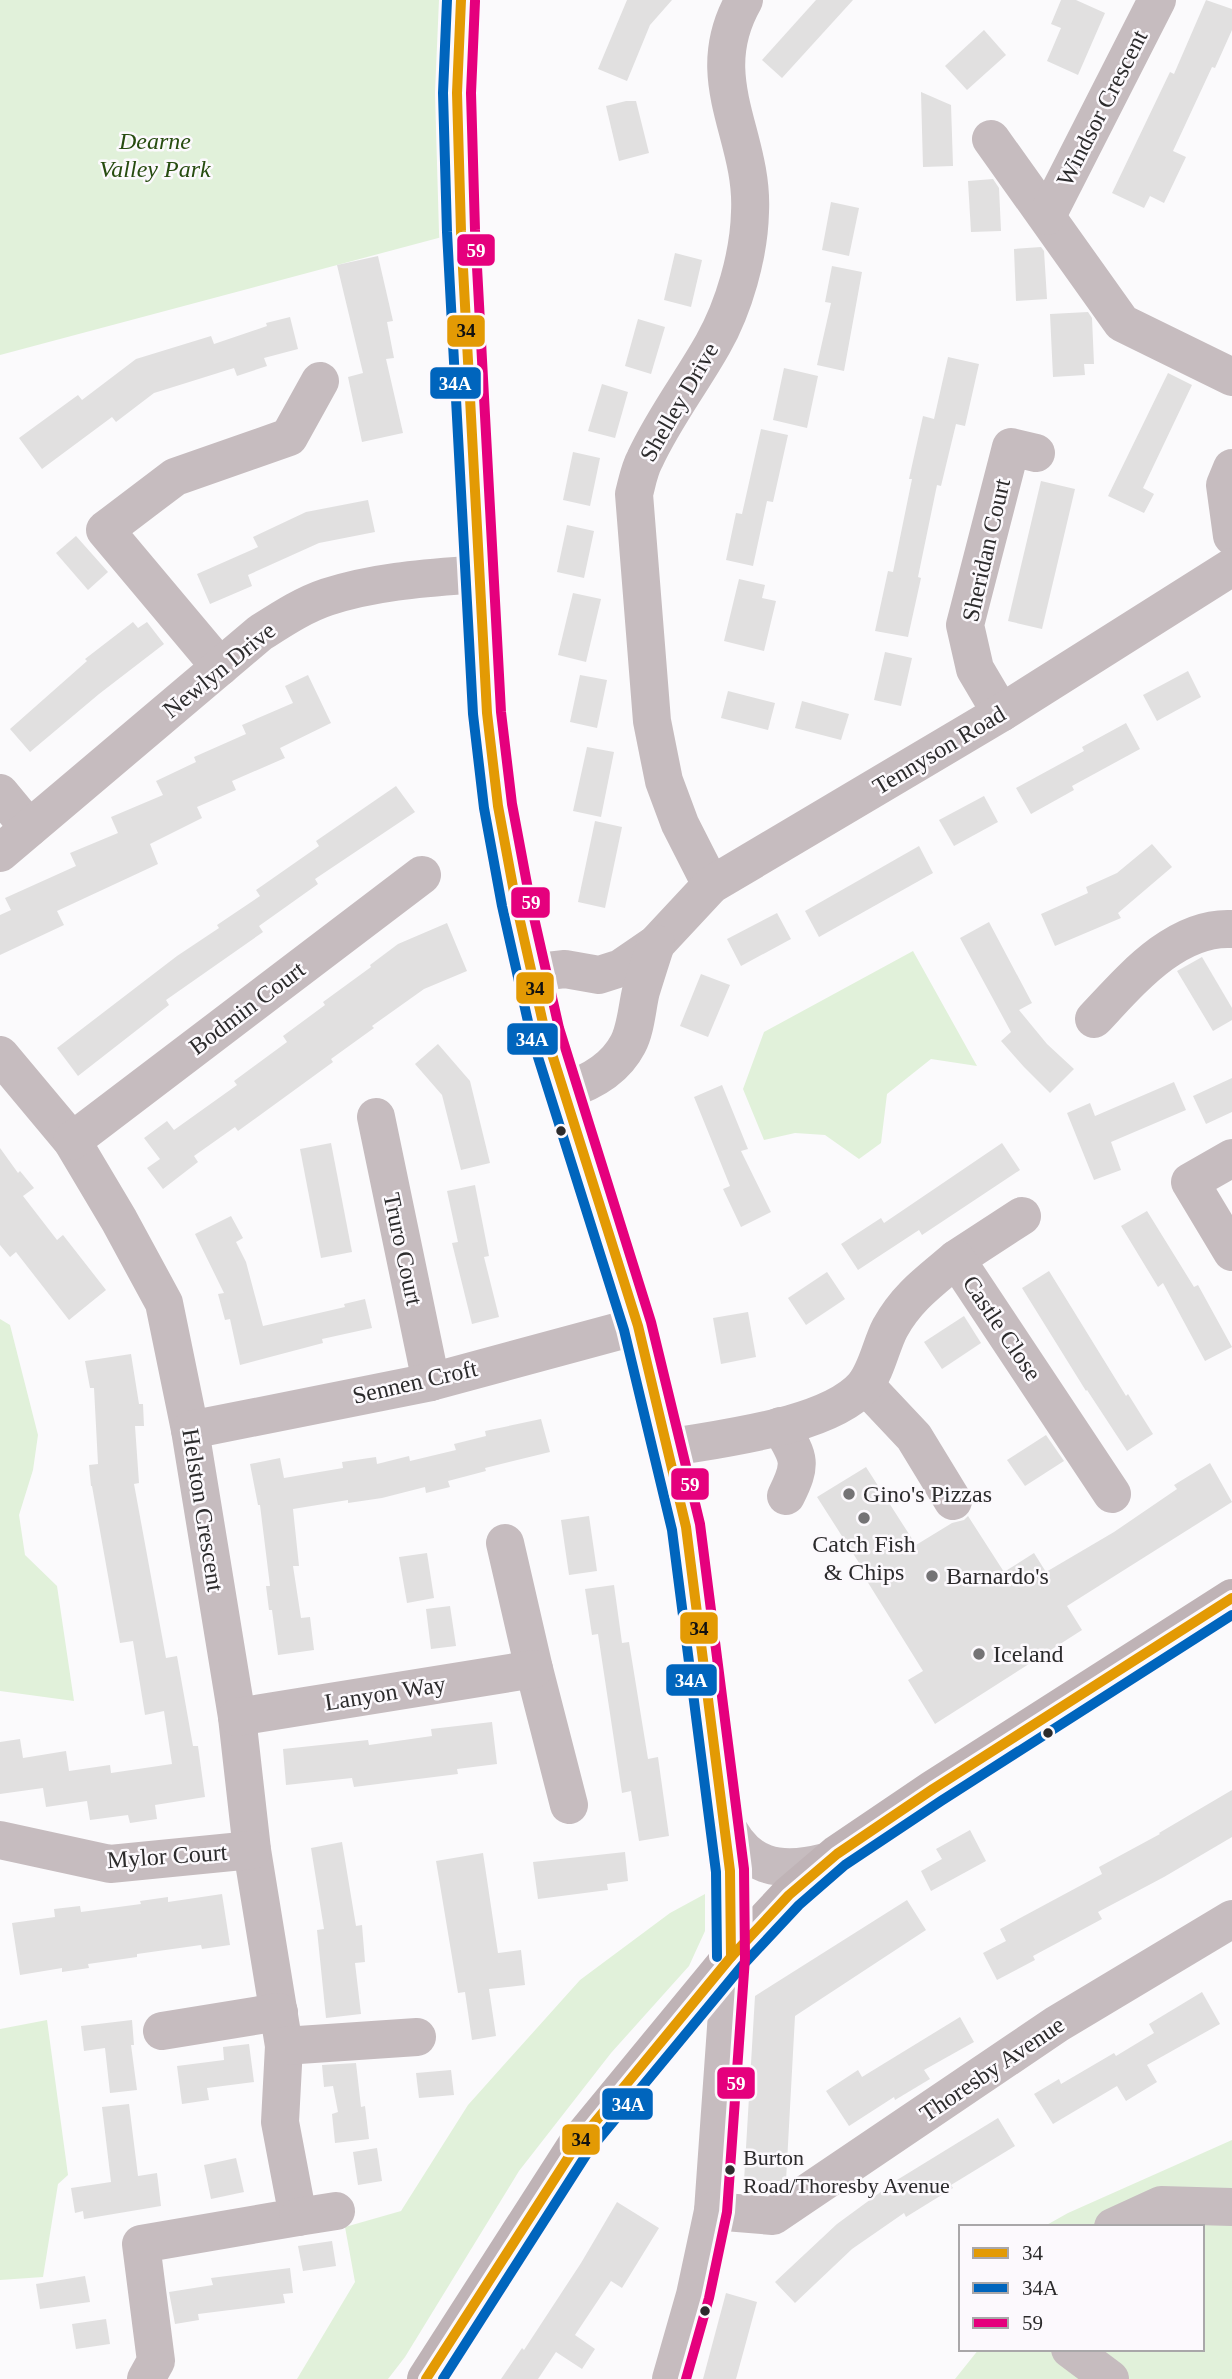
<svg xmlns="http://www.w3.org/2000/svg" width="1232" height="2379" viewBox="0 0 1232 2379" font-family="Georgia,serif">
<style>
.green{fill:#e1f1da}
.building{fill:#e1e0e0}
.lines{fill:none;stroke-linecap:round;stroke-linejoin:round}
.minor{stroke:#c6bcbf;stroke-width:38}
.major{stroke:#bfb3b6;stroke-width:38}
.bus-1-casing{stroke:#fcf9fd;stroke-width:16}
.bus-2-casing{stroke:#fcf9fd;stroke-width:16}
.bus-3-casing{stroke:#fcf9fd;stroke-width:16}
.bus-1{stroke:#e39a04;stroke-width:10}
.bus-2{stroke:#0065bd;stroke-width:10}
.bus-3{stroke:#e5007d;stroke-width:10}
.bus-dot{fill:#2c2b2c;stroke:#fcf9fd;stroke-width:2.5}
.poi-dot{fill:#747375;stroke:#fcf9fd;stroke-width:2.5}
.labels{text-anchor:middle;stroke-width:5;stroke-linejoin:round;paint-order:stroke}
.bus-label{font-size:22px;fill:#2c2b2c;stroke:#fcf9fd;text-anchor:start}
.street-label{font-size:24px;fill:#2c2b2c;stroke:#fcf9fd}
.park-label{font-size:24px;font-style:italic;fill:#274c10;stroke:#fcf9fd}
.poi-label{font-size:24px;fill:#2c2b2c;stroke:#fcf9fd;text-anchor:start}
.line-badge{stroke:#fcf9fd;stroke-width:2.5}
.badge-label{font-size:19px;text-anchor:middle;font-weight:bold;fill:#fff}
.pale-badge-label{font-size:19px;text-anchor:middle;font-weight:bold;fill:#111}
</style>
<rect width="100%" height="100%" fill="#fbfafc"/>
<!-- green -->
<g class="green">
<polygon points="0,0 441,0 438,54 442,237 0,355"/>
<polygon points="913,951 977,1066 931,1059 887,1094 881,1143 859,1159 825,1135 795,1133 764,1140 743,1089 764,1032"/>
<polygon points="0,1319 10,1325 38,1435 33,1470 19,1515 25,1555 57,1586 74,1701 0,1691"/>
<polygon points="705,1894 705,1931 689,1966 611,2053 519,2171 405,2357 388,2379 297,2379 355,2282 345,2227 401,2211 468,2105 580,1980 670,1913"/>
<polygon points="47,2020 68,2175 58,2184 43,2277 0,2280 0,2029"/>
<polygon points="1232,2140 1232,2379 955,2379 979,2349 1202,2349 1202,2227 1043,2227 1068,2213"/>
</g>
<!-- building -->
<g class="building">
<polygon points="627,0 672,0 650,25 627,81 598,69"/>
<polygon points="816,0 853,0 782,78 762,60"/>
<polygon points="1061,0 1076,0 1105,13 1078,75 1047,61 1061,28 1051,24"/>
<polygon points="1206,0 1232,9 1232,30 1215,68 1212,67 1173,151 1186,157 1164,203 1150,196 1144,208 1112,193 1170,72 1174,74"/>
<polygon points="984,30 1006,55 967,90 945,66"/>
<polygon points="921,92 951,105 953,166 923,167"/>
<polygon points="626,101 636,101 649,153 619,161 606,106"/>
<polygon points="993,179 999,188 1001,231 971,232 968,181"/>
<polygon points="831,202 859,208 849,256 822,250"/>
<polygon points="1041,247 1044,251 1047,299 1016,301 1014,249"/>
<polygon points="675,253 702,260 691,307 664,300"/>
<polygon points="378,256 393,321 387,322 394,358 386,359 403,433 362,442 348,377 363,373 337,265"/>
<polygon points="832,266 862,272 844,371 817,365 831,303 825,302"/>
<polygon points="1088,312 1092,318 1094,364 1084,364 1085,375 1053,377 1050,314"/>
<polygon points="290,317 298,349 264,358 267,366 237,376 234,368 154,393 116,422 112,417 42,469 19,438 78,395 82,400 136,359 211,336 214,344 267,326 266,323"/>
<polygon points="638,319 665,327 651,374 625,366"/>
<polygon points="948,357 979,364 965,426 956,424 941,486 937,485 918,577 921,578 908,637 875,631 888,571 893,572 912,479 909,479 923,416 934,419"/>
<polygon points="784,368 818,376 807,428 773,420"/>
<polygon points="1168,373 1192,385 1143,488 1154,494 1144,513 1108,496"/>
<polygon points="602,384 628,392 615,438 588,431"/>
<polygon points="761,429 788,435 773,502 767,501 753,566 726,560 736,513 742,514"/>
<polygon points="573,452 600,458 590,506 563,500"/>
<polygon points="1041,481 1075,489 1042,629 1008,621"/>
<polygon points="368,500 375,532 319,543 248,575 252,586 210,604 197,574 258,547 253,537 306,512"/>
<polygon points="567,525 594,531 584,578 557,572"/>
<polygon points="76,536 108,572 88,590 56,553"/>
<polygon points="739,579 765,585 762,598 776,601 764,651 724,641"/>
<polygon points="573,593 601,599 586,662 558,655"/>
<polygon points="133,622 138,628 147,622 164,644 99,694 30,752 10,729 87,661 85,659"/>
<polygon points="885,652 912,658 901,706 874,700"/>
<polygon points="1188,671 1201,697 1157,721 1143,695"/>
<polygon points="308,675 331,723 280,748 285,758 232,781 236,790 197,807 202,818 150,844 158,864 57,911 64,925 0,955 0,915 11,910 5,898 76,866 70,853 118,833 111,817 163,795 156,781 196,762 194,757 246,734 242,725 293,703 285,686"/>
<polygon points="580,675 607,680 597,728 570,722"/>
<polygon points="728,691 775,703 768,730 721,718"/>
<polygon points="802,701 849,714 841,740 795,728"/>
<polygon points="1126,723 1140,749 1072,786 1074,790 1031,814 1016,788 1084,751 1082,747"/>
<polygon points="587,747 614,752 601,817 573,811"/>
<polygon points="396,786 415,812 315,879 318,884 259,926 263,932 166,1000 169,1005 78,1076 57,1048 177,956 219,928 217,925 260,896 256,890 319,846 316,841"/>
<polygon points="984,796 998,822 954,846 939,820"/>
<polygon points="595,821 622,827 605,908 578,902"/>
<polygon points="1152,844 1172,867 1118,913 1121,918 1055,946 1041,914 1088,893 1086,887 1117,873"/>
<polygon points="919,846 933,873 819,937 805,911"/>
<polygon points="777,913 791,939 741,966 727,939"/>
<polygon points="989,922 1032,1003 1019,1010 1047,1044 1074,1069 1050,1093 1024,1067 1001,1041 1011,1032 960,938"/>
<polygon points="447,923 467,971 424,989 372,1026 374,1028 331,1059 333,1062 238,1131 235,1127 194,1156 198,1162 163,1189 147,1168 160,1159 144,1138 167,1121 174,1130 237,1085 234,1081 287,1042 283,1036 325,1005 323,1002 371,967 370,965 398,944"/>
<polygon points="1202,957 1232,1008 1232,1020 1213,1031 1177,971"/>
<polygon points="701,974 730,985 708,1037 680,1026"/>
<polygon points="438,1044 470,1081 490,1163 461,1170 442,1095 415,1064"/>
<polygon points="1232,1078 1232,1112 1206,1124 1193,1096"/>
<polygon points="1174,1082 1186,1110 1111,1142 1121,1170 1094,1180 1067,1113 1090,1103 1095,1116"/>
<polygon points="722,1085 748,1149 741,1151 771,1212 741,1227 723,1189 730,1186 694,1097"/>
<polygon points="331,1143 352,1252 321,1258 300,1149"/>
<polygon points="1002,1143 1020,1170 922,1235 919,1230 858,1270 841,1244 881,1218 884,1223"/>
<polygon points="0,1148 18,1173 20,1171 34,1188 23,1196 57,1240 63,1235 106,1290 69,1320 16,1252 10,1257 0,1245"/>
<polygon points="475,1185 489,1256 484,1257 499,1317 472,1324 452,1243 458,1242 447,1191"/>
<polygon points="1147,1211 1194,1287 1198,1285 1232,1347 1205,1361 1163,1283 1158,1287 1121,1226"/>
<polygon points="231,1216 243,1238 236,1242 246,1262 263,1326 345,1307 344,1304 365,1299 372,1328 322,1339 323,1343 240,1365 230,1319 225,1320 218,1294 224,1293 195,1234"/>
<polygon points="1049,1271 1126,1396 1128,1394 1153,1434 1127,1451 1087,1390 1086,1391 1022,1288"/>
<polygon points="827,1272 845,1299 806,1325 788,1298"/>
<polygon points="748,1312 756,1357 721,1364 713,1318"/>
<polygon points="964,1316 981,1343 942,1369 924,1342"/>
<polygon points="131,1354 139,1404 143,1404 144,1426 135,1426 139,1483 134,1484 166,1658 177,1656 193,1746 198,1746 205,1797 155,1805 157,1819 130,1823 128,1815 90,1820 87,1801 46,1807 43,1788 0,1794 0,1742 20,1739 23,1758 66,1751 69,1771 110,1765 111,1773 172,1764 164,1711 145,1715 133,1641 120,1643 92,1486 91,1486 89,1465 98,1464 94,1388 90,1388 85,1361"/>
<polygon points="541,1419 550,1452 485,1468 486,1471 448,1481 450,1487 426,1493 425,1487 382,1498 348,1503 348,1500 293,1509 299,1566 293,1566 301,1618 310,1617 314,1650 278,1655 272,1610 269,1610 266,1586 270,1586 260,1505 258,1505 250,1464 280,1458 284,1478 343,1468 342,1462 376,1457 377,1464 409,1456 410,1461 456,1450 454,1444 486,1436 485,1431"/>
<polygon points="1046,1435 1064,1461 1025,1486 1007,1460"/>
<polygon points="1210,1463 1232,1502 1067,1606 1082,1630 935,1724 908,1680 923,1671 867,1581 870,1580 817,1497 866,1467 916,1545 952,1523 964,1520 968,1516 1004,1572 1034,1553 1046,1572 1114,1532 1177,1489 1174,1485"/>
<polygon points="589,1516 597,1571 569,1575 561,1520"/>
<polygon points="427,1553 434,1598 407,1603 399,1557"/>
<polygon points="614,1585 622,1643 629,1642 648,1759 658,1757 669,1836 639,1841 631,1791 622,1793 598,1634 592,1635 585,1589"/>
<polygon points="450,1606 456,1646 431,1649 426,1609"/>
<polygon points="492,1722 497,1764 457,1769 458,1774 354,1787 352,1778 286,1785 283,1749 368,1740 369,1745 432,1736 431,1729"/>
<polygon points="1232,1790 1232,1837 1164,1877 1098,1912 1102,1919 1033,1956 1035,1960 997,1980 983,1953 1006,1941 1000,1929 1102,1874 1099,1867 1160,1834 1159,1833"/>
<polygon points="970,1830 986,1861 931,1891 921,1871 942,1859 936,1849"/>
<polygon points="342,1842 356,1926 362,1925 365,1962 355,1963 361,2014 326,2018 317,1930 324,1929 311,1848"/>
<polygon points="625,1852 628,1881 607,1884 608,1890 538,1899 533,1862"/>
<polygon points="483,1853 498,1953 521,1950 525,1985 489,1989 496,2036 472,2040 465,1992 458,1993 436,1861"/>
<polygon points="222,1894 230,1945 202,1949 201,1945 137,1954 137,1957 88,1964 89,1968 62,1972 62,1968 20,1975 12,1923 55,1917 54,1909 80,1906 81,1912 141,1904 140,1901 168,1897 168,1902"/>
<polygon points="907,1900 926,1930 795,2016 786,2181 744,2181 755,1996"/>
<polygon points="1202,1992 1220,2024 1147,2065 1157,2082 1126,2101 1117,2086 1053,2124 1034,2094 1059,2079 1061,2084 1114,2053 1116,2056 1154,2033 1149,2024"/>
<polygon points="960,2017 974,2042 924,2070 930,2079 895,2100 894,2097 849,2126 826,2091 858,2070 862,2077"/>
<polygon points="132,2020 134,2045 131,2045 137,2090 110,2093 105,2048 84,2051 81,2026"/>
<polygon points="249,2044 254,2082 207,2088 209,2100 182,2104 177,2066 224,2060 223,2047"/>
<polygon points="356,2063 361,2107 365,2106 369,2139 335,2143 332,2114 338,2112 333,2086 324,2087 322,2065"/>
<polygon points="451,2070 454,2095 419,2098 416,2073"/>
<polygon points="129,2104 138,2176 157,2173 161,2206 84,2219 83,2211 75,2213 71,2188 111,2182 102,2107"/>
<polygon points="998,2118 1015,2146 951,2185 953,2188 906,2217 904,2213 852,2249 795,2303 775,2282 837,2224 897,2180"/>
<polygon points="377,2148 382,2181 358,2185 353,2152"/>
<polygon points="236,2158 244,2192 211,2199 204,2165"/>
<polygon points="617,2202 659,2228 622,2288 611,2281 575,2335 595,2349 582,2369 556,2352 538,2379 501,2379 522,2348 524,2350 581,2263"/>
<polygon points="332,2241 336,2266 303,2271 298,2246"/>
<polygon points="290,2268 293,2293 283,2294 285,2303 198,2314 199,2320 175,2324 169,2292 213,2285 211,2278"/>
<polygon points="85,2276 90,2302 40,2309 36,2284"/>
<polygon points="726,2293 757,2302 736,2379 703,2379"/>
<polygon points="106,2319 110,2344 76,2349 72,2324"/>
</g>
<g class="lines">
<!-- minor -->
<g class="minor">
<polyline points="461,0 457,93 461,231 487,713 498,806 516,903 545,1032 638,1326 686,1527 730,1871 731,1957 713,2211 695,2295 671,2379"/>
<polyline points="991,139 1122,323 1232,377"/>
<polyline points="1047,216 1157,0"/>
<polyline points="1232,468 1225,485 1232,536"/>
<polyline points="220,667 105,530 175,477 289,437 320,381"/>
<polyline points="1001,713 975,669 965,625 1011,447 1036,453"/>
<polyline points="0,793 29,828"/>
<path d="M0 853 260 633C282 619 303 605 327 597 376 581 427 578 478 574"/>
<path d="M711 885 680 824 664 781 652 721 634 494C637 483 639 470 645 459 664 418 691 383 713 344 734 307 749 255 750 212 754 135 699 79 744 0"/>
<polyline points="530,973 565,969 599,975 621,968 656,944 711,885 1001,713 1232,567"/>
<path d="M1094 1019C1130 981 1175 926 1232 929"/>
<polyline points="0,1055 72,1141 119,1220 164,1303 190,1430 237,1717 252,1850 284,2046 280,2122 298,2217 141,2244 156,2361 146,2379"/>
<path d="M564 1091C590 1083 615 1069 628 1044 636 1029 637 1007 641 991 646 975 651 959 656 944"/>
<polyline points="376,1117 431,1382"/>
<polyline points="72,1141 422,875"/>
<polyline points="1232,1158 1190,1182 1232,1252"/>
<polyline points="956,1259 1022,1216"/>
<polyline points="865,1385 914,1437 953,1501"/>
<path d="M780 1426C799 1458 803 1462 786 1496"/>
<polyline points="190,1430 431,1382 638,1326"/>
<path d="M668 1448C721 1438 828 1427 864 1386 877 1370 881 1345 890 1328 907 1297 930 1281 956 1259L1112 1494"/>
<polyline points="505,1543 534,1669 569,1805"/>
<polyline points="237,1717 534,1669"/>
<path d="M724 1820C745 1868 779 1874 826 1862"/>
<polyline points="0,1840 110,1864 252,1850"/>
<polyline points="162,2031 279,2012"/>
<polyline points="284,2046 417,2037"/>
<polyline points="713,2211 773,2216 1057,2024 1232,1919"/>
<polyline points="298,2217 336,2211"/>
<polyline points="1113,2227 1161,2205 1232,2207"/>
<polyline points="1070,2349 1110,2379"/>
</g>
<!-- major -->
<polyline class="major" points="426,2379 577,2144 731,1957 789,1895 837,1854 933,1789 1232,1598"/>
<!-- bus-1 casing -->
<g class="bus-1-casing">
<g id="bus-1">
<polyline points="461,0 457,93 461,231 487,713 498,806 516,903 545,1032 638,1326 686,1527 730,1871 731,1957"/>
<polyline points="426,2379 577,2144 731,1957 789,1895 837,1854 933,1789 1232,1598"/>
</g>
</g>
<!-- bus-2 casing -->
<g class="bus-2-casing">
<g id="bus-2">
<polyline points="447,0 443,93 447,232 473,714 484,808 502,906 531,1035 624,1330 672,1530 716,1872 717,1957"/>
<polyline points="443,2379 588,2152 742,1966 799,1905 845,1865 941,1801 1232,1615"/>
</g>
</g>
<!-- bus-3 casing -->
<g class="bus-3-casing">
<polyline id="bus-3" points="475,1 471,93 475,230 501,712 512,804 530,900 559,1028 651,1322 700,1524 744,1869 745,1958 727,2212 709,2298 686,2379"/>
</g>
<!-- bus-1 -->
<use href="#bus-1" class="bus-1"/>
<!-- bus-2 -->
<use href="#bus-2" class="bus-2"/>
<!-- bus-3 -->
<use href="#bus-3" class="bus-3"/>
</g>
<!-- markers -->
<g class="bus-dot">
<circle cx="561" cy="1131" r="6"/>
<circle cx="1048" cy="1733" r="6"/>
<circle cx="730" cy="2170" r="6"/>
<circle cx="705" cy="2311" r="6"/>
</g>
<g class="poi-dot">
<circle cx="849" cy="1494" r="7"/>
<circle cx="864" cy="1518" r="7"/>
<circle cx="932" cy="1576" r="7"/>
<circle cx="979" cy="1654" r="7"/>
</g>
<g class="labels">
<!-- bus labels -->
<g class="bus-label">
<text x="743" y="2165">Burton<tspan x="743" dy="28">Road/Thoresby Avenue</tspan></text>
</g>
<!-- street labels -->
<g class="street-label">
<text transform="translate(1102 108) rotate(-63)" y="8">Windsor Crescent</text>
<text transform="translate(679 402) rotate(-60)" y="8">Shelley Drive</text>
<text transform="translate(986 550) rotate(-77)" y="8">Sheridan Court</text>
<text transform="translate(219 670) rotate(-39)" y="8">Newlyn Drive</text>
<text transform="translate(939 750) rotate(-31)" y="8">Tennyson Road</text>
<text transform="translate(247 1008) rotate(-37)" y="8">Bodmin Court</text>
<text transform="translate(403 1249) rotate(78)" y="8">Truro Court</text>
<text transform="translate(1002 1328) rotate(56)" y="8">Castle Close</text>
<text transform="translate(415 1382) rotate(-13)" y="8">Sennen Croft</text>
<text transform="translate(203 1510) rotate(81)" y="8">Helston Crescent</text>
<text transform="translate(385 1693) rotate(-9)" y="8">Lanyon Way</text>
<text transform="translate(167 1856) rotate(-4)" y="8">Mylor Court</text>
<text transform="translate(992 2069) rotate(-34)" y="8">Thoresby Avenue</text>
</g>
<!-- park labels -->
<g class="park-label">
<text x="155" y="149">Dearne<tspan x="155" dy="28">Valley Park</tspan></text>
</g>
<!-- poi labels -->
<g class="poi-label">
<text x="863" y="1502">Gino's Pizzas</text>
<text x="864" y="1552" text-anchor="middle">Catch Fish<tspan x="864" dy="28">&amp; Chips</tspan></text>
<text x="946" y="1584">Barnardo's</text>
<text x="993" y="1662">Iceland</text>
</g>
</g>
<g class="line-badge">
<rect x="456" y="233" width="40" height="34" rx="7" fill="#e5007d"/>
<rect x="446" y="314" width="40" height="34" rx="7" fill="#e39a04"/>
<rect x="429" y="366" width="53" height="34" rx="7" fill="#0065bd"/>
<rect x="510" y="886" width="41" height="33" rx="7" fill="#e5007d"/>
<rect x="515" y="971" width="40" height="34" rx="7" fill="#e39a04"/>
<rect x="506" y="1022" width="53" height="34" rx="7" fill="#0065bd"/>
<rect x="670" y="1467" width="40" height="34" rx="7" fill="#e5007d"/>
<rect x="679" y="1611" width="40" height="34" rx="7" fill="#e39a04"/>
<rect x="665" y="1663" width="53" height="34" rx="7" fill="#0065bd"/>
<rect x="716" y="2066" width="40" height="34" rx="7" fill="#e5007d"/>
<rect x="601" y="2087" width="53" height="34" rx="7" fill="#0065bd"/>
<rect x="561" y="2123" width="40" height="33" rx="7" fill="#e39a04"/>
</g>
<g class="badge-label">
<text x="476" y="257">59</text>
<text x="455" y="390">34A</text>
<text x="531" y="909">59</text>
<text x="532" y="1046">34A</text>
<text x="690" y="1491">59</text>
<text x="691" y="1687">34A</text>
<text x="736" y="2090">59</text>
<text x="628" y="2111">34A</text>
</g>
<g class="pale-badge-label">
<text x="466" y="337">34</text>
<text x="535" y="995">34</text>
<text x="699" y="1635">34</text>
<text x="581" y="2146">34</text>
</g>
<!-- legend -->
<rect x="959" y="2225" width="245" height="126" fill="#fcf9fd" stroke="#a9a7a9" stroke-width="2"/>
<rect x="973" y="2248" width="35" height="10" fill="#e39a04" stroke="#a9a7a9" stroke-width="2"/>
<text x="1022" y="2260" font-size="21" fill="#2c2b2c">34</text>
<rect x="973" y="2283" width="35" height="10" fill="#0065bd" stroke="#a9a7a9" stroke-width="2"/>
<text x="1022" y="2295" font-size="21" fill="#2c2b2c">34A</text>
<rect x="973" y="2318" width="35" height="10" fill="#e5007d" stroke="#a9a7a9" stroke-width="2"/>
<text x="1022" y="2330" font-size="21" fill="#2c2b2c">59</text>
</svg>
